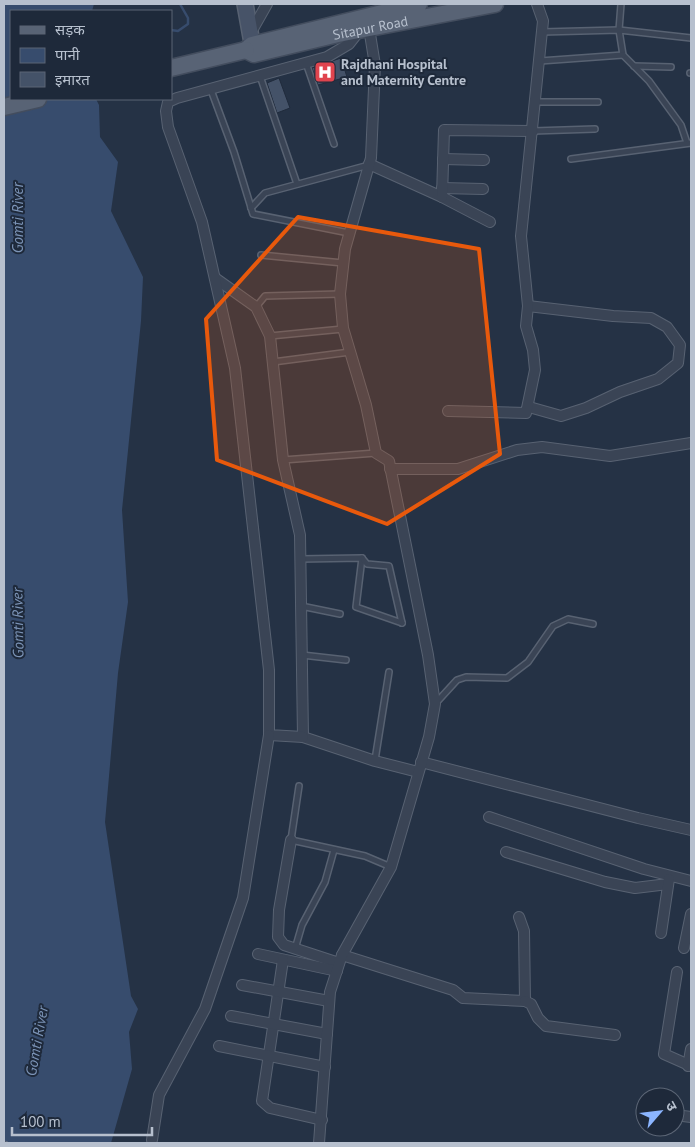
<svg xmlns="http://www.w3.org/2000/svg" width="695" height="1147" viewBox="0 0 695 1147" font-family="'PT Sans','Noto Sans Devanagari',sans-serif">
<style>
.water{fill:#374c6d}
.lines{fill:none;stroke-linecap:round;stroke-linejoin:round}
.stream{stroke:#374c6d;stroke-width:2.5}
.building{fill:#445268;stroke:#202b3c}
.service-casing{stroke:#586272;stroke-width:8}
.minor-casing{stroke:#586272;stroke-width:12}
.secondary-casing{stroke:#586272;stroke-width:18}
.primary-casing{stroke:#434d5e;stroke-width:19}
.service{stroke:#3a4455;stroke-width:5}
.minor{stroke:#3a4455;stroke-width:10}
.secondary{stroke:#475368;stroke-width:15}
.primary{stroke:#586375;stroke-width:16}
.rail-casing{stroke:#5c687c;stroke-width:4.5}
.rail{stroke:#1e293a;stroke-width:2.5;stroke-dasharray:8;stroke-linecap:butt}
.marked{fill:#e8590c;fill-opacity:0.2;stroke:#e8590c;stroke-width:4;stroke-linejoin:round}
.labels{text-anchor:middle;stroke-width:4;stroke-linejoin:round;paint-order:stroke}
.street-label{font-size:14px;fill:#b7c0ce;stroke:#1e293a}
.poi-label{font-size:14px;font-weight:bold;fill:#b7c0ce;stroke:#1e293a;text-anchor:start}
.water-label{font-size:15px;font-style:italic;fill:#7c94b7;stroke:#1e293a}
</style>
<rect width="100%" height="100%" fill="#253245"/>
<!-- water -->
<polygon class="water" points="4,4 94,4 92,11 11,11 11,99 96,99 99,105 100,137 118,162 111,211 143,277 141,321 122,510 128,602 118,673 105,822 131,996 138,1009 129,1032 132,1069 111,1143 4,1143"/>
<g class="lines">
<!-- stream -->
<polyline class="stream" points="171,30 178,31 188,24 188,18 180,4"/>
</g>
<!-- building -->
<g class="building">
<polygon points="341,58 347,77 318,85 312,68"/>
<polygon points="279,78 290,108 277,113 267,83"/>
</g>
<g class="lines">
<!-- service casing -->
<g class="service-casing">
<g id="service">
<polyline points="621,4 619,30 623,55 649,81 681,125 687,143"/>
<polyline points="542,32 619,30 691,38"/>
<polyline points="540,61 623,55"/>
<polyline points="306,63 334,144"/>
<polyline points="634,66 671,67"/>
<polyline points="690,73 691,73"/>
<polyline points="260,76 297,184"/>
<polyline points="211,90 234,152 253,214 349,233"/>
<polyline points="536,102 598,102"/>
<polyline points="533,131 595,129"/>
<polyline points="571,159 691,143"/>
<polyline points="251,208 265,193 369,165"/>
<polyline points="261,255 343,263"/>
<polyline points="256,307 265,296 340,294"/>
<polyline points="270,336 343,329"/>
<polyline points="273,362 350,352"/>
<polyline points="283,460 376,453"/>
<polyline points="362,558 356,607 402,623"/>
<polyline points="300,559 362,558 367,564 389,566 402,623"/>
<polyline points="301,606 340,614"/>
<polyline points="302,655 346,660"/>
<polyline points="435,704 457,680 466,677 507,678 528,662 553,626 568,619 593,624"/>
<polyline points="375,760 389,672"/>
<polyline points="299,786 291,840 365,856 391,867"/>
<polyline points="295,949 302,925 325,882 334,850"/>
</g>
</g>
<!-- minor casing -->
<g class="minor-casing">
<g id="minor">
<polyline points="250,34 267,4"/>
<polyline points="443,159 484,160"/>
<polyline points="369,164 442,197 490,222"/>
<polyline points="442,188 483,189"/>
<polyline points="442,197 444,130 533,131"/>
<polyline points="215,278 256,307 270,336 283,460 300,535 303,737 375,761 418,772"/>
<polyline points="528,306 613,316 651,318 667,327 680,345 678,363 658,379 620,392 586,408 561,416 529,407"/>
<polyline points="448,411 526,413 535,370 533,350 526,326 528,306 521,236 543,21 537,4"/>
<polyline points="390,469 458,469 517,450 542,447 610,456 691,443"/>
<polyline points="303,737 269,735 269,670 235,368 202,222 168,127 166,111 168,102 177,98 327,57 349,44 360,30"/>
<polyline points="421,762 638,818 691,830"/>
<polyline points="489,817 644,869 691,881"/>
<polyline points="291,840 279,910 278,937 284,945 339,963"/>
<polyline points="506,852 605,882 635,888 668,884"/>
<polyline points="661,933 669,879"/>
<polyline points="684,948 691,914"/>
<polyline points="258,954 337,971"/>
<polyline points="342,955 453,990 463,998 525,1001 524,931 519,917"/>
<polyline points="283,960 262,1101 270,1108 322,1120"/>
<polyline points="677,972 664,1054 691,1066"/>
<polyline points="242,985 329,1001"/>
<polyline points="525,1001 531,1004 538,1018 546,1026 615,1035"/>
<polyline points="231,1016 327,1034"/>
<polyline points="219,1046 325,1067"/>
<polyline points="688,1066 691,1049"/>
<polyline points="675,1115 691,1117"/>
<polyline points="152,1140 159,1095 205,1009 243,898 269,735"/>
<polyline points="319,1143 330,992 342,955 391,867 429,737 435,704 428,655 389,461 376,453 366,405 343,328 340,294 345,249 371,158 375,65 369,28"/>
</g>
</g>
<!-- secondary casing -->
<g class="secondary-casing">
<polyline id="secondary" points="245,4 254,54"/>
</g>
<!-- primary casing -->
<g class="primary-casing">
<g id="primary">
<path id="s1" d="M419 4 252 45 246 50 254 54 338 34 495 4"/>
<polyline points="171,68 246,50"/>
<polyline points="4,107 38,99"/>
</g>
</g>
<!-- service -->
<use href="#service" class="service"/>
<!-- minor -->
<use href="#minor" class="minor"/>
<!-- secondary -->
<use href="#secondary" class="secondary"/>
<!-- primary -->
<use href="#primary" class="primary"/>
<!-- rail casing -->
<g class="rail-casing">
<polyline id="rail" points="4,1143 6,1143"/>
</g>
<!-- rail -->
<use href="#rail" class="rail"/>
</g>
<!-- marked area -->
<path class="marked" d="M298 217 479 249 500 454 387 524 217 460 206 319Z"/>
<!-- icons -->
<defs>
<g id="hospital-square" transform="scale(1.125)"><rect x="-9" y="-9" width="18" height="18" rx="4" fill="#e0444e" stroke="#1e293a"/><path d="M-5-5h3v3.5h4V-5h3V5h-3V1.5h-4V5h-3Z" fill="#fff"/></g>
</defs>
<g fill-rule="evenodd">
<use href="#hospital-square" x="325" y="72"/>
</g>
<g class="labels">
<!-- street labels -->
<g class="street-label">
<text dy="5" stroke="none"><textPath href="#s1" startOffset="308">Sitapur Road</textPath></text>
</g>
<!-- poi labels -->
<g class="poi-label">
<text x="341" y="69">Rajdhani Hospital<tspan x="341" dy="16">and Maternity Centre</tspan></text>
</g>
<!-- water labels -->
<g class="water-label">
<text transform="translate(18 218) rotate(-90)" y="5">Gomti River</text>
<text transform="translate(18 623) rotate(-91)" y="5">Gomti River</text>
<text transform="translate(37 1041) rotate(-80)" y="5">Gomti River</text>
</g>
</g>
<!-- border -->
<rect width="695" height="1147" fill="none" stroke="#b7c0ce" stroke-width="10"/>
<!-- legend -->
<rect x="10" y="10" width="162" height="90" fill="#1e293a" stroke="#5b6575"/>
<rect x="20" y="26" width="25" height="8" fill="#586375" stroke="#5b6575"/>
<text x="55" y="35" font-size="15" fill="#b7c0ce">सड़क</text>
<rect x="20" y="48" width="25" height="15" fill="#374c6d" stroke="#5b6575"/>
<text x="55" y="60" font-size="15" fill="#b7c0ce">पानी</text>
<rect x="20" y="72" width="25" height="15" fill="#445268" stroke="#5b6575"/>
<text x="55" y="85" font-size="15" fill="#b7c0ce">इमारत</text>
<!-- north arrow -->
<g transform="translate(660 1112) rotate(62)"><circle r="24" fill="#1e293a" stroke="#5b6575"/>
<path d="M0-4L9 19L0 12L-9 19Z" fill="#8bb5ff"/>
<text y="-8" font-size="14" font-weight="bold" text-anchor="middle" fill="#b7c0ce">उ</text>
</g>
<!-- scale -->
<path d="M12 1127v8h140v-8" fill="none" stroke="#b7c0ce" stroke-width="2.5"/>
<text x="20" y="1127" font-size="15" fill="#b7c0ce" stroke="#1e293a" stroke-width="4" paint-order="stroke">100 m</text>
</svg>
